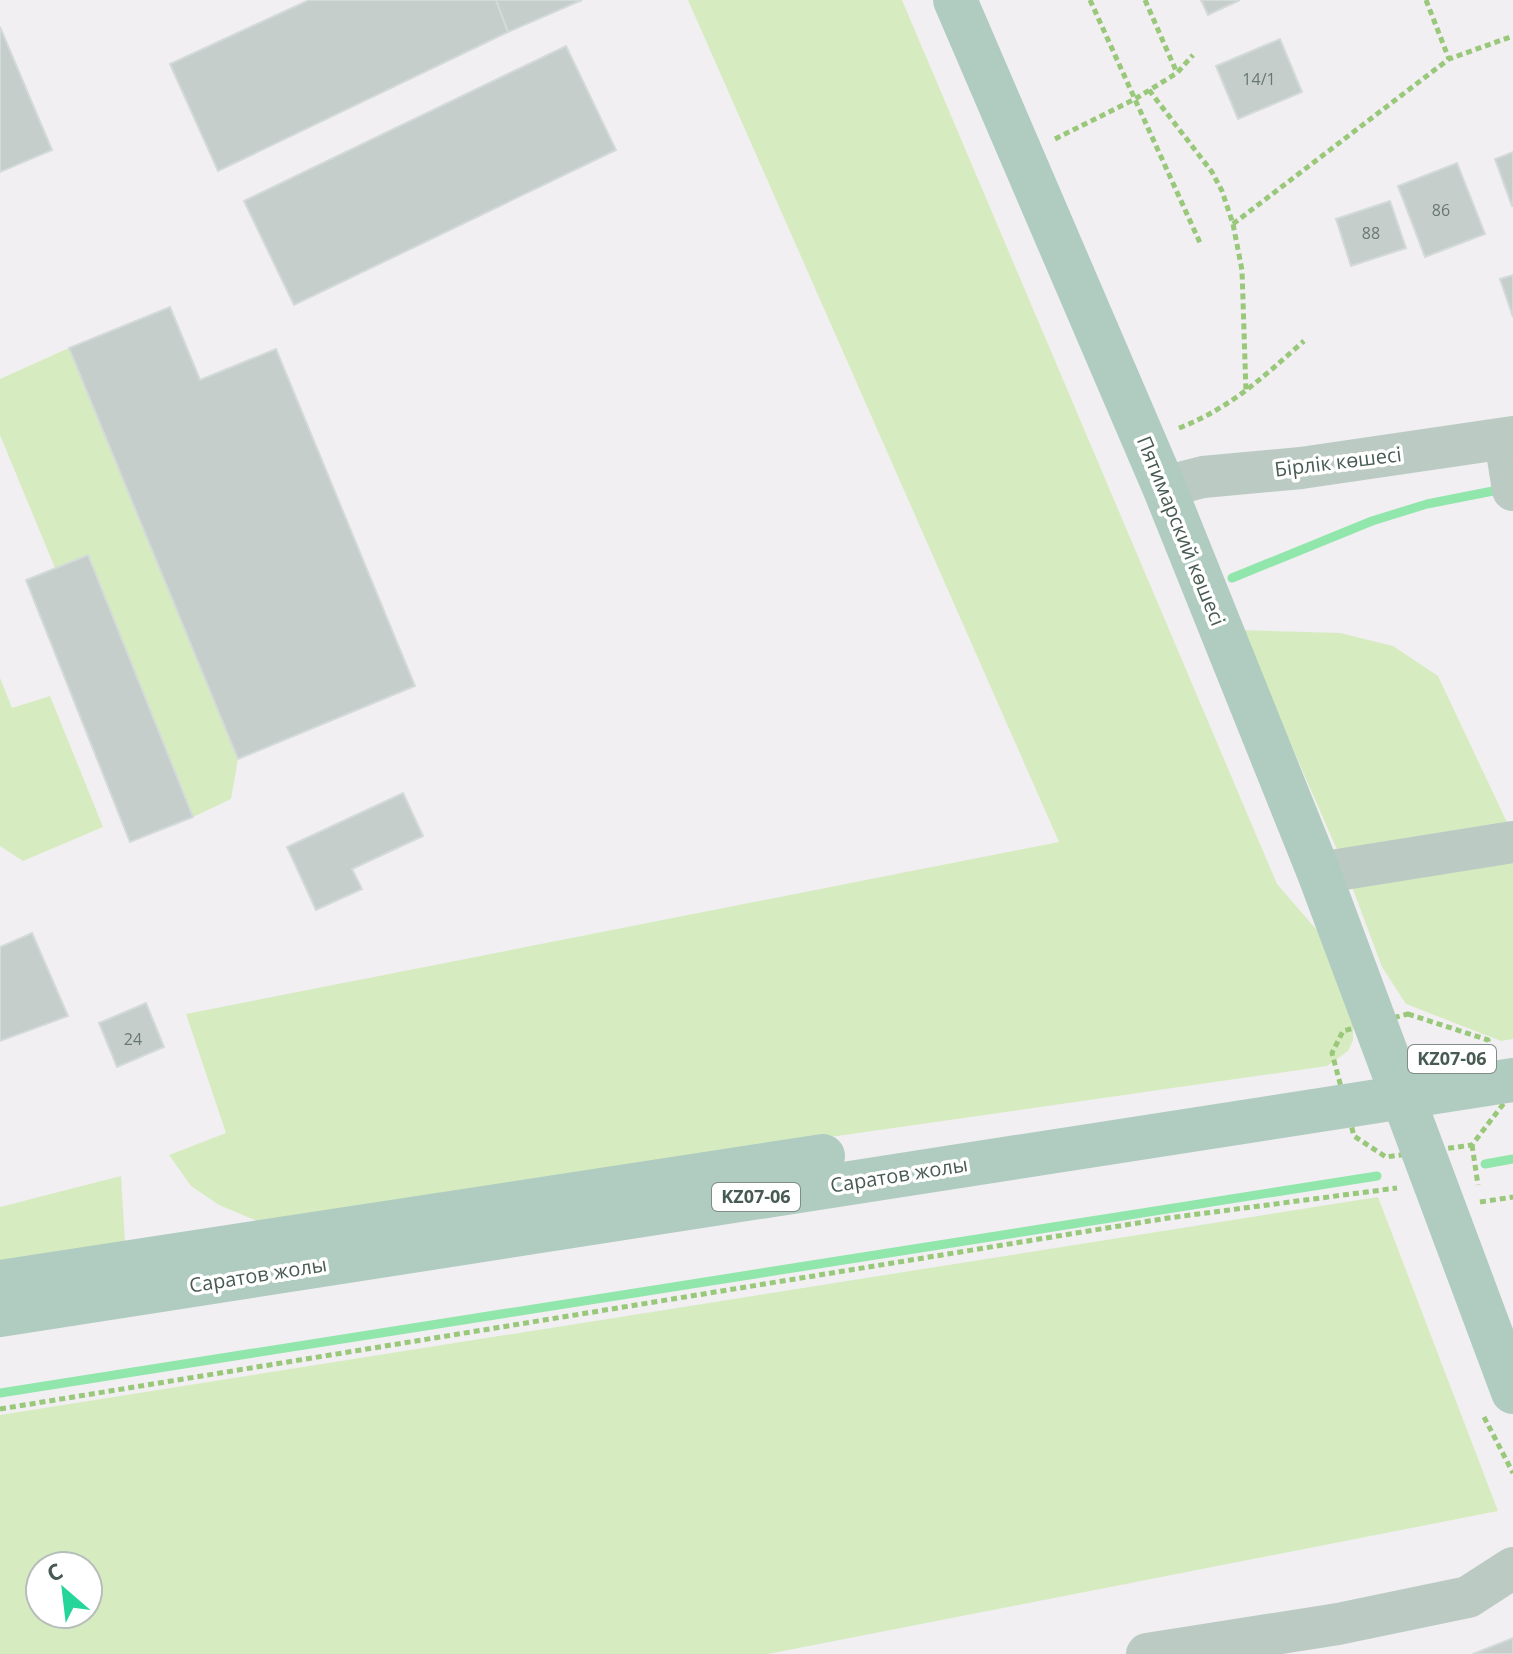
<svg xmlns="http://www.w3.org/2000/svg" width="1513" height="1654" viewBox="0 0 1513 1654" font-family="'Open Sans',sans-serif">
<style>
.green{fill:#d6ecc0;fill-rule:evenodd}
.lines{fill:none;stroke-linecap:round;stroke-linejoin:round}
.stream{stroke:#90e6ab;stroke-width:9}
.building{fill:#c6cecc;stroke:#d3dad9;stroke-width:2}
.path{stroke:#99c87a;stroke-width:5;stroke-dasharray:6 4;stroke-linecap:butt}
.minor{stroke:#bbcbc3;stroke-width:42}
.major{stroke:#b0ccc1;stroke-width:44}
.labels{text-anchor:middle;stroke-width:7;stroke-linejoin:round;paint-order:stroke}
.number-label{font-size:16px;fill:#687871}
.shield{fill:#fff;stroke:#7f8c87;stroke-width:2}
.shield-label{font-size:18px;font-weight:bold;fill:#485b53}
.street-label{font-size:20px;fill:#485b53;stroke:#fff}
</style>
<rect width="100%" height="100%" fill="#f1eff1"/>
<!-- green -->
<g class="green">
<polygon points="688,0 902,0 1277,884 1329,944 1353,1024 1353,1040 1348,1051 1327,1066 516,1182 257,1221 219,1205 191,1186 169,1155 226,1133 186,1014 1059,842"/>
<polygon points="69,348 238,759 231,799 193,817 87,556 55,568 0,435 0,379"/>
<polygon points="1241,630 1340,633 1393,646 1438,676 1513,835 1513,1039 1501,1041 1406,1004 1382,967 1345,868"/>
<polygon points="0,678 12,708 50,696 103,827 23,861 0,846"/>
<polygon points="121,1176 125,1243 0,1264 0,1207"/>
<path d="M1378 1197 1498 1511 768 1654H0V1415ZM40 1566H88V1614H40Z"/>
</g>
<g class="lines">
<!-- stream -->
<g class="stream">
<polyline points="1232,578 1372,521 1427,504 1493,491"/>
<polyline points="1485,1164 1513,1159"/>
<polyline points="0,1393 1377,1176"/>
</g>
</g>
<!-- building -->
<g class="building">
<polygon points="309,0 496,0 508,32 218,171 170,64"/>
<polygon points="496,0 582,0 508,32"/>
<polygon points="1201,0 1240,0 1208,15"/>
<polygon points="0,27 52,150 0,172"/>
<polygon points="1280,39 1302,92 1238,119 1216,66"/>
<polygon points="566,46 616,150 294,305 244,201"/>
<polygon points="1513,152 1513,206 1512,206 1495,159"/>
<polygon points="1457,163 1485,234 1425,257 1398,186"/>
<polygon points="1390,201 1406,248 1351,266 1336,219"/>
<polygon points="1513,275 1513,317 1500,279"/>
<polygon points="170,307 200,380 276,349 415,686 238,759 69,348"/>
<polygon points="88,555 193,817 130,842 26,580"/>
<polygon points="403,793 423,836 352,869 362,889 316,910 287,847"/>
<polygon points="32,933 68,1016 0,1041 0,947"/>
<polygon points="146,1003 164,1047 117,1067 99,1023"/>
<polygon points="1513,1638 1513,1654 1473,1654"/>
</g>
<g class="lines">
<!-- path -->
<g class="path">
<polyline points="1090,0 1201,245"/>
<polyline points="1145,0 1177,73"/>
<polyline points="1426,0 1449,59"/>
<polyline points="1149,90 1212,172 1222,191 1233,224 1242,270 1246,392"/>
<polyline points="1055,139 1135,99 1177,73 1193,55"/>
<polyline points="1233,224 1449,59 1513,36"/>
<path d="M1179 428C1231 408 1263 377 1304 341"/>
<polygon points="1408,1014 1488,1040 1504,1103 1472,1145 1386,1157 1354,1136 1332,1053 1343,1031"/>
<polyline points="1472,1145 1478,1185"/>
<polyline points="1480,1202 1513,1197"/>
<polyline points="0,1409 1168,1218 1397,1188"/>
<polyline points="1484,1417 1513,1473"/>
</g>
<!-- minor -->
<g class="minor">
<polyline points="1505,439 1513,490"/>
<polyline points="1164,487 1203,477 1301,468 1513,437"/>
<polyline points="1319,873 1513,842"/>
<polyline points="1147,1654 1338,1624 1468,1597 1513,1568"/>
</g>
<!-- major -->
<g class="major">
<polyline points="955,0 1164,487 1319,873 1513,1392"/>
<polyline points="0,1282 823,1156"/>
<polyline points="0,1315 1513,1080"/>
</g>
</g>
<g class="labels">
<!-- number labels -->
<g class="number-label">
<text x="1259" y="85">14/1</text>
<text x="1441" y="216">86</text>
<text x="1371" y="239">88</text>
<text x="133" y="1045">24</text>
</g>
<!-- shield labels -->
<g class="shield">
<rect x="1408" y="1045" width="88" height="28" rx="6"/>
<rect x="712" y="1183" width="88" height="28" rx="6"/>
</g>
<g class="shield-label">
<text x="1452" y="1065">KZ07-06</text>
<text x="756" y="1203">KZ07-06</text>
</g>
<!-- street labels -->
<g class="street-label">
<text transform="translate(1338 462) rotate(-7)" y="7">Бірлік көшесі</text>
<text transform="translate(1181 531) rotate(68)" y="7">Пятимарский көшесі</text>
<text transform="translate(899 1175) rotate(-9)" y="7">Саратов жолы</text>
<text transform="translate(258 1275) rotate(-9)" y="7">Саратов жолы</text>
</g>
</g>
<!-- north arrow -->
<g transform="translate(64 1590) rotate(332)"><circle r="38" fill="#ffffff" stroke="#b6bdba" stroke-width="2"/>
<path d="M0-6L14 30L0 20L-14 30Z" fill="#25d59a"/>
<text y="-12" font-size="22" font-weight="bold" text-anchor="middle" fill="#485b53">С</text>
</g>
</svg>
